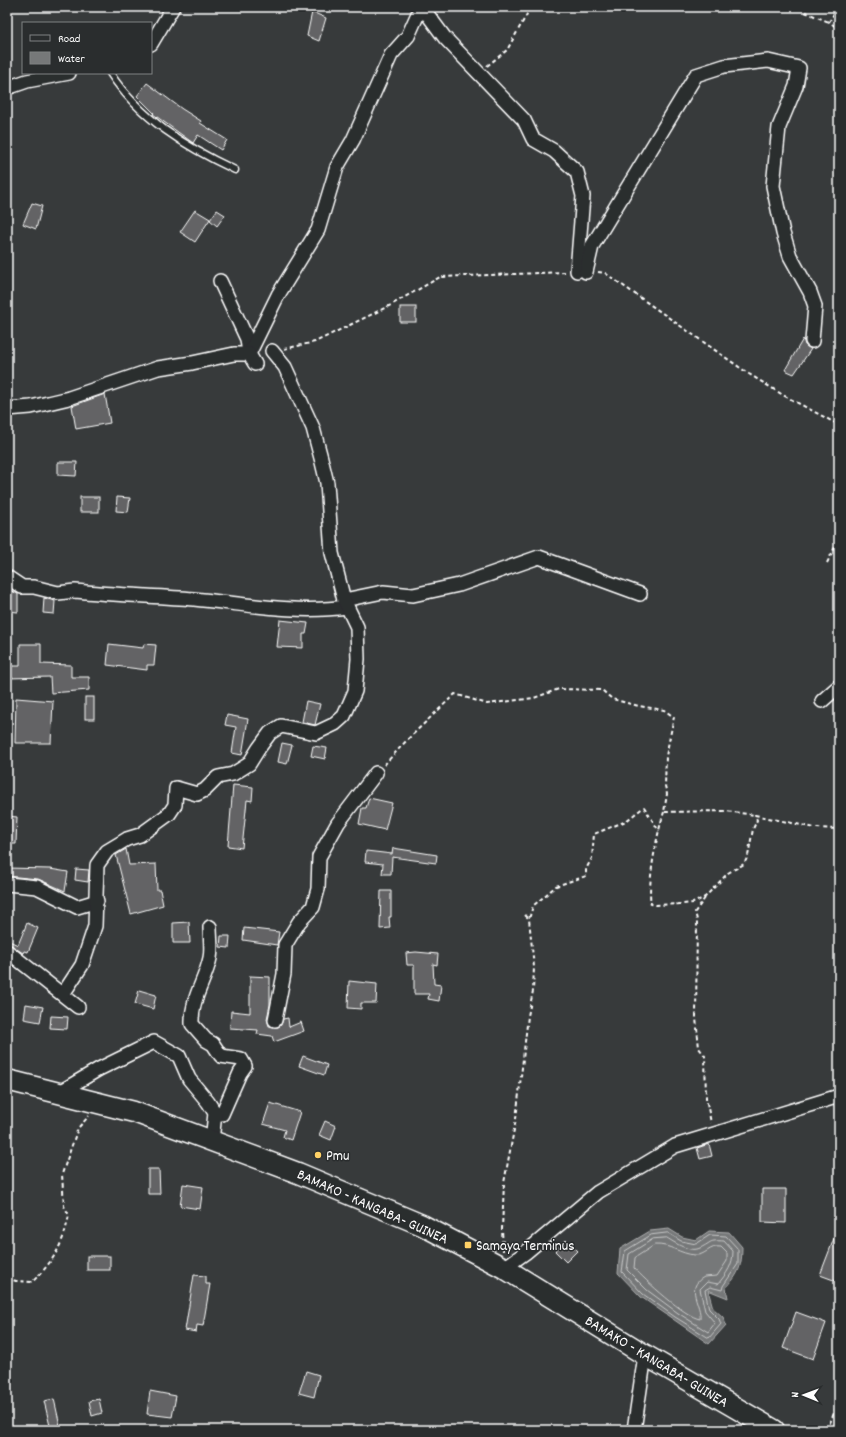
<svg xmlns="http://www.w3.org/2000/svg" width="846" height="1437" viewBox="0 0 846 1437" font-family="Dekko,sans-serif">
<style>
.water{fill:#767879;stroke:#adaeaf}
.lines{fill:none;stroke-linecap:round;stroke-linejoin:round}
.shore{stroke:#c8c9c9;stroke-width:1}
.building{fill:#636465;stroke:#fff}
.service-casing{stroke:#fff;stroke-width:9}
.minor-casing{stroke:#fff;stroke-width:16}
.primary-casing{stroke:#fff;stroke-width:23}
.path{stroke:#fff;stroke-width:2;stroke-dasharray:4 3;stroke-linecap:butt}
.service{stroke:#2a2d2e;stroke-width:6}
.minor{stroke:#2a2d2e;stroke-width:13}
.primary{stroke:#2a2d2e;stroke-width:20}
.poi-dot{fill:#ffd166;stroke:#2a2d2e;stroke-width:1.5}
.labels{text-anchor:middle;stroke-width:3;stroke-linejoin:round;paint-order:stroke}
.poi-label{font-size:15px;fill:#fff;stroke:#2a2d2e;text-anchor:start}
.street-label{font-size:15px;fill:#fff;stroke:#2a2d2e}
</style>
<rect width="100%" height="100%" fill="#373a3b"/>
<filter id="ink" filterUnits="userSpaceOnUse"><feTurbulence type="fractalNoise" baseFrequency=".025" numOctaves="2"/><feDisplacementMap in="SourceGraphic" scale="8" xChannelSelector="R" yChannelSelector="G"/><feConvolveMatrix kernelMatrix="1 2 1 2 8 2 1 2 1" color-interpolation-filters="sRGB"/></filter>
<g filter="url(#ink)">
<!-- water -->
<path class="water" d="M669 1229 682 1237 696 1240 709 1231 729 1232 742 1247C742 1266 739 1274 726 1288L728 1298 708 1290 713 1308 723 1317 726 1325 709 1344 641 1297 618 1273 620 1249 650 1231Z"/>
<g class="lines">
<!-- shore -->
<g class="shore">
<polygon points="668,1233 681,1241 696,1244 710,1235 726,1236 738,1249 738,1264 723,1286 722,1290 710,1287 705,1290 709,1309 719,1319 721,1324 709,1338 675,1317 643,1294 622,1272 625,1251 651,1235"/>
<path d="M667 1238C675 1243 690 1253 700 1248 713 1242 708 1240 724 1241L733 1251C733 1265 727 1273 718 1284L707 1282 700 1289 705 1311 715 1323 708 1332 678 1313 647 1290 627 1270 629 1254 653 1239Z"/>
<path d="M655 1245C670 1244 680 1254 695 1255 706 1256 709 1245 721 1247L727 1253V1261L717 1276 704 1277C684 1288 702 1304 700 1319 685 1317 645 1280 634 1268L635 1258Z"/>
</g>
</g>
<!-- building -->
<g class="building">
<polygon points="312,12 326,18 319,41 307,36"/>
<polygon points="147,83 182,109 201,121 200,123 227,140 221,150 198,135 193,143 153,114 154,113 137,96"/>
<polygon points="32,203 42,206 36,229 23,224"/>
<polygon points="195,210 210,219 195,242 180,232"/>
<polygon points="217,210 225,215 217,226 210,220"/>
<rect x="400" y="307" width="16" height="15"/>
<polygon points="803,339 805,345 811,349 794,374 785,370"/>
<polygon points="105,394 110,423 76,429 72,406"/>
<polygon points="58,462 77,462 76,476 58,475"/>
<rect x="80" y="497" width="19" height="15"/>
<polygon points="117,497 130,498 128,512 116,511"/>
<polygon points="7,589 18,594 18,612 7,611"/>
<polygon points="44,598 55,601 54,614 43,613"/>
<polygon points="280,620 308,623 306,634 303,634 303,648 277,647"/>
<polygon points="20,644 41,644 41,664 71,665 71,677 89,677 89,690 51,693 50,677 8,678 8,666 20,666"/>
<polygon points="109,644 143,648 144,644 156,645 154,665 147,665 147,670 107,665"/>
<rect x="85" y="697" width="9" height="22"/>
<polygon points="16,698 53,701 51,743 15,743"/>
<polygon points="306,701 320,704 315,725 302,722"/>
<polygon points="227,715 248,719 242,755 232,753 236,727 225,725"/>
<polygon points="282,743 292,745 287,764 278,762"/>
<polygon points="313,746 327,748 325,759 311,756"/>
<polygon points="233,785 253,787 252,801 247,800 242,848 228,846"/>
<polygon points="369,798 392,803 385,830 359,824 362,808 366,808"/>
<polygon points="7,816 17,817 16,844 7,844"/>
<polygon points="393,848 437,855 436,863 392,857 391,874 382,874 383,864 365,862 366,851 392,854"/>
<polygon points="126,849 129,865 156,864 157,890 160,890 163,905 131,914 116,855"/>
<polygon points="7,868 50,869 68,872 65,891 38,879 7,876"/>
<polygon points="76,869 89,870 88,882 75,880"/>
<polygon points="381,891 391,891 391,917 389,917 390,928 380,929"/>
<polygon points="189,922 190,943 173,943 173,923"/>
<polygon points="27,923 38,928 28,952 24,951 23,953 7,943 7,940 18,945"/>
<polygon points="244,928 279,932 277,945 243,940"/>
<polygon points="221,936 230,936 229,948 220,947"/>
<polygon points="416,952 438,954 437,965 433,964 434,984 441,985 439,1001 428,999 429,994 414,994 414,965 407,965 406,953"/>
<polygon points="250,976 270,977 270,1005 267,1019 269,1026 278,1027 281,1025 283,1019 288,1018 289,1027 301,1022 304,1031 274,1042 272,1036 257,1034 258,1030 230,1028 231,1011 250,1013"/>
<polygon points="349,981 377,984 376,1003 361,1003 361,1009 348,1008"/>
<polygon points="139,990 156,995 153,1009 135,1004"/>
<polygon points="26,1004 43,1007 40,1022 24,1019"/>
<polygon points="51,1016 68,1017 67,1029 50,1028"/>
<polygon points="303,1056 327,1065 324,1075 299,1066"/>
<polygon points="270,1103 300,1112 291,1140 283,1137 285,1130 263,1124"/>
<polygon points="325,1121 336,1126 331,1140 319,1135"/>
<polygon points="709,1144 712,1156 700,1159 697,1148"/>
<polygon points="148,1169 159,1169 160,1194 148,1194"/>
<polygon points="183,1184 203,1187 200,1209 180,1206"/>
<polygon points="762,1189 786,1189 786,1223 762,1222"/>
<polygon points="838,1228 839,1228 839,1282 820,1275"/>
<polygon points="566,1240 577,1251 566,1262 555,1251"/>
<rect x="87" y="1256" width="23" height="14"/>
<polygon points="194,1275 206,1276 206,1284 210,1284 203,1326 197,1325 196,1332 185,1330"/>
<polygon points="796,1312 826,1323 813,1359 783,1348"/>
<polygon points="306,1371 319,1375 314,1397 299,1393"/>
<polygon points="150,1391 176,1396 172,1417 147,1414"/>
<polygon points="54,1399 61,1430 51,1430 44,1401"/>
<polygon points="99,1399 102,1413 92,1416 89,1401"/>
</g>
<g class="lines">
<!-- service casing -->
<g class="service-casing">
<path id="service" d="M110 73C140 119 186 147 235 170"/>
</g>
<!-- minor casing -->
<g class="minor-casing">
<g id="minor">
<polyline points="422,7 445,38 524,120 533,139 554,151 577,172 583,196 577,271"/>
<polyline points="151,44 173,7"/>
<polyline points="7,88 27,81 69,73"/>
<polyline points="586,272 592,246 696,75 724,66 768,61 799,68 796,86 779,127 773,186 783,233 790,256 810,292 815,306 812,341"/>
<polyline points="220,281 247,339 249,354"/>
<polyline points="249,354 278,295 318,230 337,167 353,140 391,55 408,36 421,7"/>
<polyline points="7,409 31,407 69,398 158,368 192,363 234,354 249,354 255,364"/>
<path d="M7 577 22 587H34L58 593 75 591C115 595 155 596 194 599 245 604 296 614 347 607"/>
<polyline points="344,600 383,592 413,595 459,585 539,557 640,594"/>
<polyline points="822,701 839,686"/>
<polyline points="7,884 37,887 77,907 97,901"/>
<path d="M210 927C210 937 212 949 210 958 205 982 191 998 192 1024L206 1040 213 1044 221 1056 241 1059 245 1066 240 1073 222 1114 215 1113"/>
<polyline points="7,951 78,1007"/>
<polyline points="63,994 82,965 95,926 97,865 107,851 127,839 140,835 169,814 175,805 176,788 197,794 205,790 218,777 233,774 249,764 259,748 270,733 281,726 316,733 335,724 344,716 355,691 358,659 357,627 344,600 332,553 327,483 321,458 313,428 285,367 272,351"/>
<polyline points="275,1020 284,974 285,945 299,922 313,907 318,889 319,857 338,823 376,773"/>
<polyline points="60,1092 99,1069 154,1042 179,1056 189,1079 208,1102 215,1113 212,1141"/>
<polyline points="504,1268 525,1253 598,1192 675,1146 839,1096"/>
<polyline points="634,1430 645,1355"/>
</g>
</g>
<!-- primary casing -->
<g class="primary-casing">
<polyline id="primary" points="7,1080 134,1112 298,1173 422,1225 504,1268 645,1355 774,1430"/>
</g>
<!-- path -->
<g class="path">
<polyline points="800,7 805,12 829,22"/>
<polyline points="838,7 829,22 839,29"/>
<polyline points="487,66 507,50 531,7"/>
<polyline points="598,272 605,273 749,374 783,395 839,425"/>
<polyline points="284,349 315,342 391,305 440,277 565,272"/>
<polyline points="827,563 837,543 839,529"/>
<polyline points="384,765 408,739 455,694 487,704 534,698 559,689 602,690 612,699 639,706 664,710 674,717 666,756 665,786 667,794 664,812 726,811 755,815"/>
<path d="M664 812C657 834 647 882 651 904L656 905 683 904 693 903 705 897 728 873 744 864 748 856 753 829 757 820 755 815 815 828 839 829"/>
<polyline points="705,898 695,912 697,920 696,1018 699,1048 705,1056 706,1098 711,1123"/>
<polyline points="525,915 529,919 533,906 556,886 586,876 586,869 592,858 594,834 626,821 644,807 659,831"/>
<polyline points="503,1251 502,1229 504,1183 516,1119 528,1016 533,991 534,967 529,919"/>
<path d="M7 1278 16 1281 32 1282C54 1261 63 1245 69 1215L64 1206 62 1174 78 1128 89 1116"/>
<polyline points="827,1430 839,1401"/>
</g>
<!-- service -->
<use href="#service" class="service"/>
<!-- minor -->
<use href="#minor" class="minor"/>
<!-- primary -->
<use href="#primary" class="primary"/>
</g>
</g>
<!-- markers -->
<g class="poi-dot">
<circle cx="318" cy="1155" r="4"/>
<rect x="464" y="1241" width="8" height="8" rx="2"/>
</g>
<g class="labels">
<!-- poi labels -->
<g class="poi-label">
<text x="326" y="1160">Pmu</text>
<text x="476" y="1250">Samaya Terminus</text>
</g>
<!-- street labels -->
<g class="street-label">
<text transform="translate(373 1206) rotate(24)" y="5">BAMAKO - KANGABA- GUINEA</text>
<text transform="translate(657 1361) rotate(31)" y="5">BAMAKO - KANGABA- GUINEA</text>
</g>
</g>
<!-- margin -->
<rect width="846" height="1437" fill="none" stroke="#2a2d2e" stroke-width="24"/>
<rect x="12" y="12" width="822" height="1413" fill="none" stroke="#fff" stroke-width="1.5" filter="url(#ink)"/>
<!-- legend -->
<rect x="22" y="22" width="130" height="52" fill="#2a2d2e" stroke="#7f8182"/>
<rect x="30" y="35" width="20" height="6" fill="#2a2d2e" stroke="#7f8182"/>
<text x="58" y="42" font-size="12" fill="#ffffff">Road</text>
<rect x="30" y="52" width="20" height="12" fill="#767879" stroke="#7f8182"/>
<text x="58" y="62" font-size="12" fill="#ffffff">Water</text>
<!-- north arrow -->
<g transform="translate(804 1395) rotate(271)" stroke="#2a2d2e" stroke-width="3" paint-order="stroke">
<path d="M0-3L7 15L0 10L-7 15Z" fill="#ffffff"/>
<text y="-6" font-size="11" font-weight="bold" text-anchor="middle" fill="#ffffff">N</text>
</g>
</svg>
